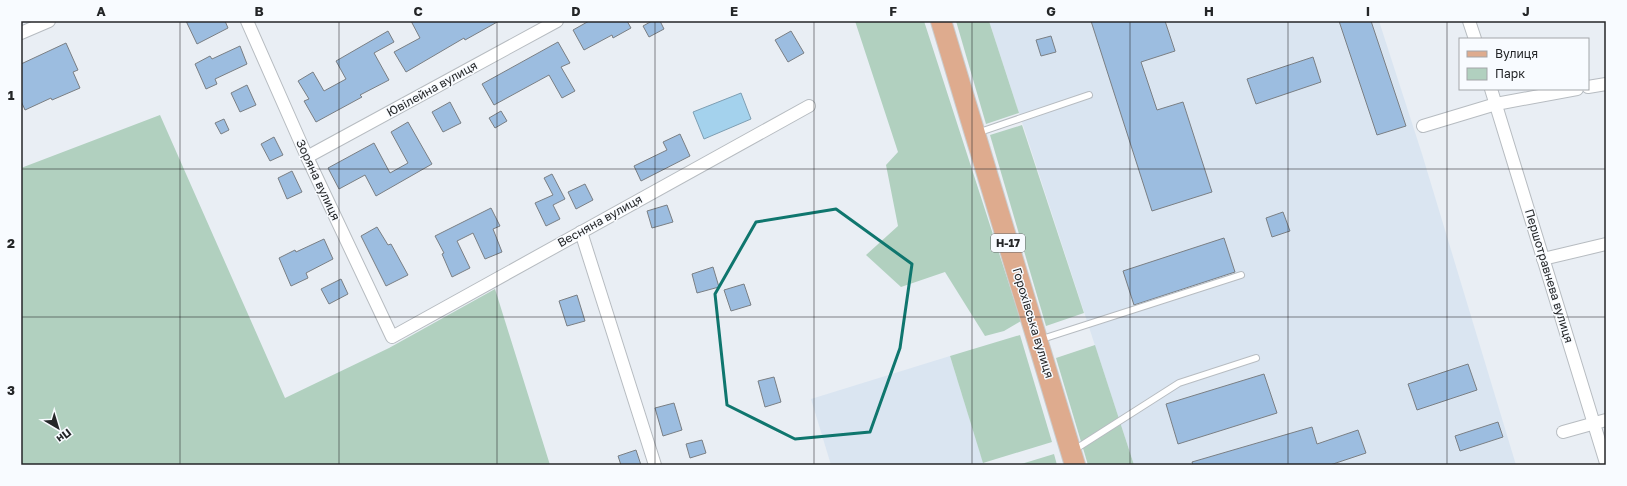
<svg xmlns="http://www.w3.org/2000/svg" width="1627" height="486" viewBox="0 0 1627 486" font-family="'Golos Text',sans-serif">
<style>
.built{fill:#dae5f1}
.green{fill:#b1d0bf}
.water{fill:#a4d2ed;stroke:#7e9eb2}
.building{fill:#9cbde0;stroke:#7a7f84}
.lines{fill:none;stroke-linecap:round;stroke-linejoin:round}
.lane-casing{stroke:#b7bcc1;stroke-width:8}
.street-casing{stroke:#b7bcc1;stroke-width:14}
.primary-casing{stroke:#cacbcb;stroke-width:22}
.lane{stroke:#fff;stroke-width:6}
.street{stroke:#fff;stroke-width:12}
.primary{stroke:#deab8e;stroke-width:20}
.marked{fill:none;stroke:#0f766e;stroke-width:3;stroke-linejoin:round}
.grid{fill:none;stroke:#242628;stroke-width:1;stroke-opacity:0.55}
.labels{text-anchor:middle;stroke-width:3;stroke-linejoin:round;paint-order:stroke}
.shield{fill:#f8fbff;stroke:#646668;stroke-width:1}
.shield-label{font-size:11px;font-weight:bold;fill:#242628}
.street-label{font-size:12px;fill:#242628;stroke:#f8fbff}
.neatline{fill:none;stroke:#242628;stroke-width:1.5}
.grid-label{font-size:13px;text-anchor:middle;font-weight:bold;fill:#242628}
</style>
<rect width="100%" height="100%" fill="#e9eef4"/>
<!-- built -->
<g class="built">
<polygon points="989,21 1379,21 1422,154 1516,465 1134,465"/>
<polygon points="950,356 984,465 831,465 811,399"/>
</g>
<!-- green -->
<g class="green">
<polygon points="855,21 924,21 1021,321 1004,331 985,336 945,272 901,287 866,255 898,226 886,165 898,152"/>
<polygon points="956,21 989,21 1019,113 986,124"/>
<polygon points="160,115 285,398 389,348 495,289 550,465 21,465 21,168"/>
<polygon points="1022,125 1084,313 1046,326 990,135"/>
<polygon points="1020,335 1052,442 983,463 950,356"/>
<polygon points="1095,345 1134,465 1088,465 1056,358"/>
<polygon points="1054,454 1057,465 1018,465"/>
</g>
<!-- water -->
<polygon class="water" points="741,93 751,119 704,139 693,112"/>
<!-- building -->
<g class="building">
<polygon points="186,21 225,21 228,28 197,44"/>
<polygon points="411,21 499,21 465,40 464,38 406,72 394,52 420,38"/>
<polygon points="589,21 627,21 631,28 613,38 612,35 584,50 573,30"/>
<polygon points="652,21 660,21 664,29 649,37 643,26"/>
<polygon points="1091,21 1165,21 1175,51 1141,62 1157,110 1183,102 1212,192 1152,211"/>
<polygon points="1339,21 1371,21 1406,126 1377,135"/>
<polygon points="388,31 394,42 374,53 389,80 360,95 362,97 316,122 304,101 309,99 298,81 313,72 324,91 346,79 336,61"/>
<polygon points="791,31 804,53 788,62 775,40"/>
<polygon points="1051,36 1056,52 1041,56 1036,40"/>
<polygon points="558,42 570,63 561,67 575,91 562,98 549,75 494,105 482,84"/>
<polygon points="66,43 78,70 73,72 80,88 52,100 51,98 25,110 21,101 21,64"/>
<polygon points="240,46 247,64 215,79 217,84 206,89 195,64 210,56 212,59"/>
<polygon points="1313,57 1321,82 1256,104 1247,79"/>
<polygon points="247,85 256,105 240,112 231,93"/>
<polygon points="450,102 461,123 443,132 432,112"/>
<polygon points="501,111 507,121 495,128 489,118"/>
<polygon points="224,119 229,130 221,134 215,123"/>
<polygon points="408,122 432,164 376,196 365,175 339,189 328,168 374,143 390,173 408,163 391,132"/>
<polygon points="680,134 690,156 641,181 634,166 667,150 663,142"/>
<polygon points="274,137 283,155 270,161 261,144"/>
<polygon points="292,171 302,192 287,199 278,178"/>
<polygon points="552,174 565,199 553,205 560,219 546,226 535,203 553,195 544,178"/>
<polygon points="585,184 593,200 576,209 568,192"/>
<polygon points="667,205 673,222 652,228 647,211"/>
<polygon points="491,208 500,226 493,229 502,252 485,259 473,233 457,241 470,268 452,277 442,254 444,253 435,236"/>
<polygon points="1283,212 1290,231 1272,237 1266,218"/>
<polygon points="377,227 388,245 391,244 408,275 386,286 361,236"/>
<polygon points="1224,238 1235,272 1134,305 1123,271"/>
<polygon points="324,239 333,259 306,273 308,278 291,286 279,258 295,250 296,252"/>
<polygon points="713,267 719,287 697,293 692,274"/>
<polygon points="341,279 348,294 329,304 321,289"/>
<polygon points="744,284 751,305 731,311 724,290"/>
<polygon points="577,295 585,321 567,326 559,301"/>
<polygon points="1468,364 1477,390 1417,410 1408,384"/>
<polygon points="1264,374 1277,413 1178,444 1166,404"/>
<polygon points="774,377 781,402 765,407 758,381"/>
<polygon points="674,403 682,430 663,436 655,408"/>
<polygon points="1498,422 1503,437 1460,451 1455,436"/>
<polygon points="1312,427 1317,444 1358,430 1366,453 1330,465 1193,465 1192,462"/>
<polygon points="702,440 706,453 690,458 686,444"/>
<polygon points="636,450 641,465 621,465 618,456"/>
</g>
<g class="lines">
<!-- lane casing -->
<g class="lane-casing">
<g id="lane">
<polyline points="977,133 1089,95"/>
<polyline points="1039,340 1241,275"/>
<polyline points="1074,450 1179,383 1256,358"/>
</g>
</g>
<!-- street casing -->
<g class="street-casing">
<g id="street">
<polyline points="247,21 307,157 392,337 809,106"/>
<polyline points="1469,21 1475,39"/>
<polyline points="21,33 49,21"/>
<polyline points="1588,87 1606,84"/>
<polyline points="1491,89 1606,463"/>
<polyline points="1423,126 1496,104 1577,89"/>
<polyline points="307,157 557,21"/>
<polyline points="581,232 655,465"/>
<polyline points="1543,259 1606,244"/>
<polyline points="1563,432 1606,420"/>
</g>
</g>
<!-- primary casing -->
<g class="primary-casing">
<polyline id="primary" points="941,21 1075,465"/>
</g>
<!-- lane -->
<use href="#lane" class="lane"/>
<!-- street -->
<use href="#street" class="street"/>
<!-- primary -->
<use href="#primary" class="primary"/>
</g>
<!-- marked area -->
<path class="marked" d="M836 209 912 264 900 348 870 432 795 439 727 405 715 294 756 222Z"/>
<!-- grid -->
<path class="grid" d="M180 21V465M339 21V465M497 21V465M655 21V465M814 21V465M972 21V465M1130 21V465M1288 21V465M1447 21V465M21 169H1606M21 317H1606"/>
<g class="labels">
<!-- shield labels -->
<rect class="shield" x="991" y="234" width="34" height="18" rx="3"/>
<g class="shield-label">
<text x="1008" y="247">Н-17</text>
</g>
<!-- street labels -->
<g class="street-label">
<text transform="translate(432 89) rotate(-29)" y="4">Ювілейна вулиця</text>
<text transform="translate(318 180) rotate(65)" y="4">Зоряна вулиця</text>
<text transform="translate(600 221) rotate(-29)" y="4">Весняна вулиця</text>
<text transform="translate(1549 276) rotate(73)" y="4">Першотравнева вулиця</text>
<text transform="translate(1033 323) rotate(73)" y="4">Горохівська вулиця</text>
</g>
</g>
<!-- border -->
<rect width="1627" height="486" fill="none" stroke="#f8fbff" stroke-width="44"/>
<!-- legend -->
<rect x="1459" y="38" width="130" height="52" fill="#f8fbff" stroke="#a3a6a9"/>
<rect x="1467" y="51" width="20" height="6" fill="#deab8e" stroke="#a3a6a9"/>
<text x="1495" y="58" font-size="12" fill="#242628">Вулиця</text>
<rect x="1467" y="68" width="20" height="12" fill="#b1d0bf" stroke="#a3a6a9"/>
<text x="1495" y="78" font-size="12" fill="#242628">Парк</text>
<!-- north arrow -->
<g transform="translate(58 428) rotate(142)" stroke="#f8fbff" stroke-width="3" paint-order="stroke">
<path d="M0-3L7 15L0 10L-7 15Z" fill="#242628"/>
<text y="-6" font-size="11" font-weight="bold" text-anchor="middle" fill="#242628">Пн</text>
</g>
<rect x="22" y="22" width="1583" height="442" class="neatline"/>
<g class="grid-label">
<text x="101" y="16">A</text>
<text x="259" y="16">B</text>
<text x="418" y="16">C</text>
<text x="576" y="16">D</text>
<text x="734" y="16">E</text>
<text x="893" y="16">F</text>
<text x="1051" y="16">G</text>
<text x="1209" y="16">H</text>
<text x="1368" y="16">I</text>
<text x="1526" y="16">J</text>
<text x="11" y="100">1</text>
<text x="11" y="248">2</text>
<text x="11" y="395">3</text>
</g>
</svg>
